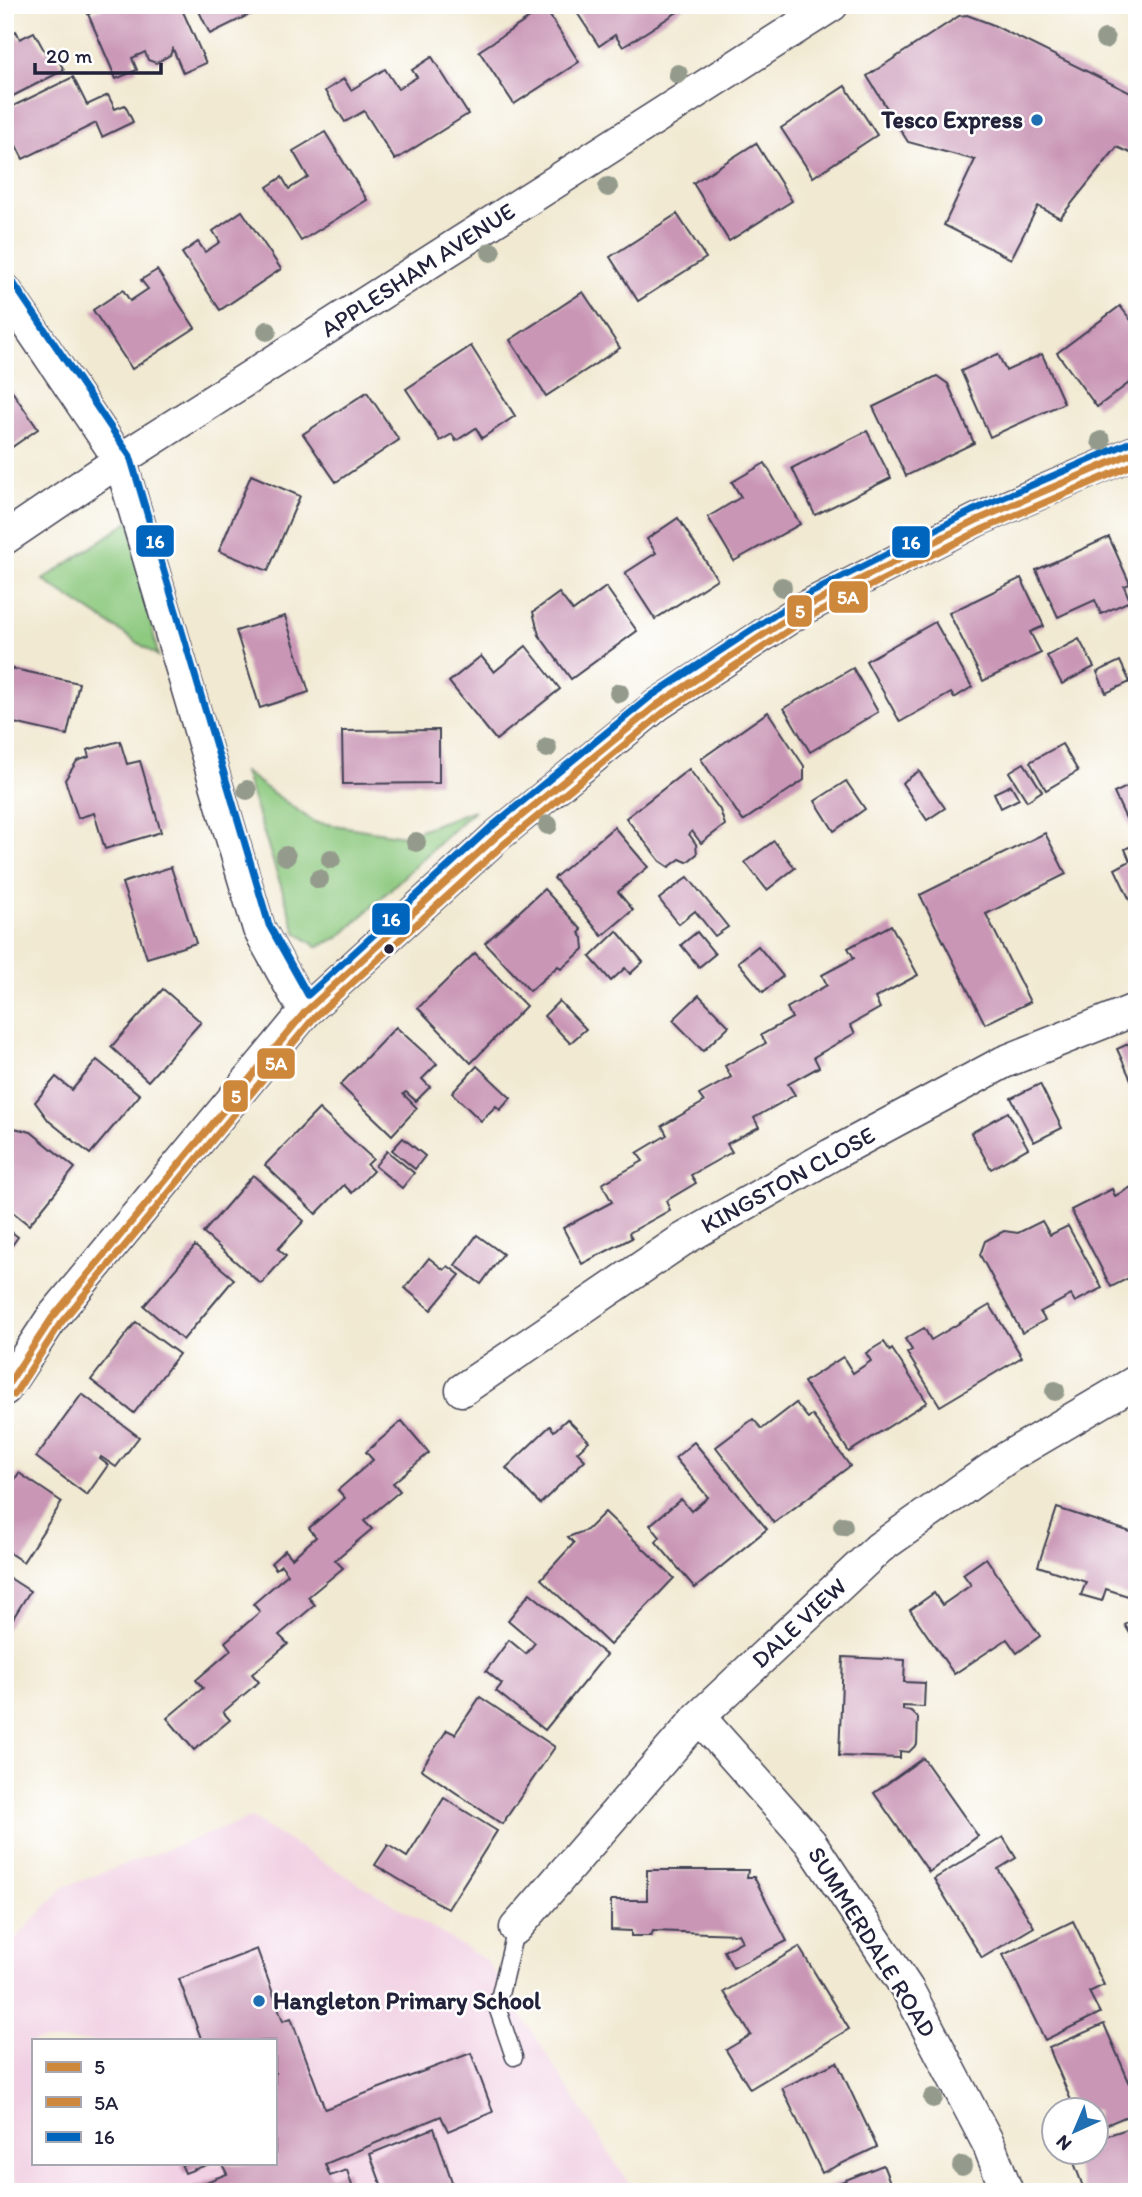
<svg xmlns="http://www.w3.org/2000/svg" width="1142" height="2197" viewBox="0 0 1142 2197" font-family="Itim,sans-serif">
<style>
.built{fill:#f1d0e3;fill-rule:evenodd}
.green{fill:#8dc97f;stroke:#58765d;stroke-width:2}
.building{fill:#c996b5}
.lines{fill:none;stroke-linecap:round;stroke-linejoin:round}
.service-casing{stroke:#414052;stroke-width:19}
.minor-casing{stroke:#414052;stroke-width:35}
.service{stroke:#fff;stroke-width:16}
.minor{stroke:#fff;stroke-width:32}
.bus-1-casing{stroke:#fff;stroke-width:12}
.bus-2-casing{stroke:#fff;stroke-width:12}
.bus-3-casing{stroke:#fff;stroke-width:12}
.bus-1{stroke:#ce883c;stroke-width:7}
.bus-2{stroke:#ce883c;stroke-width:7}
.bus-3{stroke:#0065bd;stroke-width:7}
.tree{fill:#949b8c}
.poi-dot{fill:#1f6fb2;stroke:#fff;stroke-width:2.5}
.bus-dot{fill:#22223b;stroke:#fff;stroke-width:2.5}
.labels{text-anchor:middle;stroke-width:5;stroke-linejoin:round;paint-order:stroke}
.poi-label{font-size:24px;font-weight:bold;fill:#22223b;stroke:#fff;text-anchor:end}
.street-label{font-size:24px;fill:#22223b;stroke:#fff}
.line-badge{stroke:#fff;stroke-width:2.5}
.badge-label{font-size:19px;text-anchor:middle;font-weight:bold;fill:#fff}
</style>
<rect width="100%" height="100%" fill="#fff"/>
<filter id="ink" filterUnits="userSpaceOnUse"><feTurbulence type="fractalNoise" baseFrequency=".0143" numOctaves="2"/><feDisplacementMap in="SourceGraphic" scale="14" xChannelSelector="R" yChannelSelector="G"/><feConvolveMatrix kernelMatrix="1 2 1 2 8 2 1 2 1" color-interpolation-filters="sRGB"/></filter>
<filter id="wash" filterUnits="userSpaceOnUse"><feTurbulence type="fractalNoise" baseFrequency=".00686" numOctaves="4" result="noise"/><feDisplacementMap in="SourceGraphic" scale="28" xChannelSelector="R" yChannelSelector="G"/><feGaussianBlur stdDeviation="1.57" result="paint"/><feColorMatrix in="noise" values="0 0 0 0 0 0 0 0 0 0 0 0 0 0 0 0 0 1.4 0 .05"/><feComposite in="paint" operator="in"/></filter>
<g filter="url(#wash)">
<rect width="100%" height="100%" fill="#f1e9d2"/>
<!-- built -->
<path class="built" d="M251 1818 487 1961 634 2192H20L5 2154V1951L64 1887ZM33 2041H275V2164H33Z"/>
<!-- green -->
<g class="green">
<polygon points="130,521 158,656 43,580"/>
<polygon points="244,772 314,822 404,836 474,810 340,937 317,947 296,932"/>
</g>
<g id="blocks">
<!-- building -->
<g class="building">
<polygon points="108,5 180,5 206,63 183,73 173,49 170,55 156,63 148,60 145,52 132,58 137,70 116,79 88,14"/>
<polygon points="196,5 269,5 210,34"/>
<polygon points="572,5 683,5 685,7 623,47 615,35 599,46"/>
<polygon points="545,8 579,62 514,104 479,51"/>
<polygon points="967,15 991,24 1137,96 1137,156 1117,147 1060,218 1038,206 1011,259 944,225 975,160 908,142 867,76 959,16"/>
<polygon points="16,31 20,39 34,32 45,52 52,48 64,70 5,100 5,37"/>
<polygon points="432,57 468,114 395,160 364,111 345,122 325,91 344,79 351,90 385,69 398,89 417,77 412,70"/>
<polygon points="73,77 87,105 108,95 115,109 125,105 133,122 102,137 96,123 23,159 5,124 5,110"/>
<polygon points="845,86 877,135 813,177 781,128"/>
<polygon points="325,132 367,200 301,241 267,187 282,177 289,189 308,177 293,151"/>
<polygon points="756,143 792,201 729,241 693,183"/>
<polygon points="242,211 281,269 220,310 182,253 198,242 205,252 220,242 213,231"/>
<polygon points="677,214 706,258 638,301 610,257"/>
<polygon points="157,270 195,328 132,369 93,310 123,290 130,301 148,289 141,280"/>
<polygon points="583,292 620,348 546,396 510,340"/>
<polygon points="1120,306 1137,328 1137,377 1097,407 1057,353"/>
<polygon points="471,346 515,416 482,438 476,428 456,441 452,434 440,441 406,389"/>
<polygon points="998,354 1006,371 1042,354 1064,403 990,437 961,371"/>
<polygon points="937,376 948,384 974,443 906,476 873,407"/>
<polygon points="5,381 38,429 5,452"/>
<polygon points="367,392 399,440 336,482 303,434"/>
<polygon points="867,431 891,478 815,515 792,468"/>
<polygon points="765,463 800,524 734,561 708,517 741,497 732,482"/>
<polygon points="251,475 300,496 268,571 219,551"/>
<polygon points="678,518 717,579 655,619 625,573 656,553 647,539"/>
<polygon points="1109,537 1130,584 1124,586 1130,601 1101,614 1095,600 1058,617 1036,570"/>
<polygon points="1021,578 1044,626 1030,632 1041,653 983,681 949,613"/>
<polygon points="606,587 637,631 571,679 539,635 533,612 559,593 573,611"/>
<polygon points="285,616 309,692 260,708 236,631"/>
<polygon points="935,622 972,687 954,698 951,693 900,722 866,661"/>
<polygon points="1079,639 1094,667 1062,684 1047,656"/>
<polygon points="526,646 560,689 496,740 449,682 481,656 494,672"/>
<polygon points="1120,661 1130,682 1106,693 1097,672"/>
<polygon points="5,667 79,683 67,735 5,721"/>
<polygon points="853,668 878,712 810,752 784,708"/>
<polygon points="768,712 804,766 804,780 743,821 701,759"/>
<polygon points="439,730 439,783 343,784 342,731"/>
<polygon points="120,741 127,764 140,761 161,832 105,849 94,813 78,818 65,780 77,761 89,757 87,750"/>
<polygon points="1062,744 1078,771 1046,790 1030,762"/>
<polygon points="1024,763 1042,791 1027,801 1009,772"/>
<polygon points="689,769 720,810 725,825 701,843 692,831 689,834 696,844 697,854 687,862 680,859 669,867 660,861 626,818"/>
<polygon points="919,771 945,808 927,820 902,783"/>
<polygon points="846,781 865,809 834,831 815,801"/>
<polygon points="1137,782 1137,842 1114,793"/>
<polygon points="1011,785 1019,799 1001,808 994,793"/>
<polygon points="614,827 648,867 618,892 633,910 602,936 554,878"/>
<polygon points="1045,833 1066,874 986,914 1030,1002 985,1024 920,895"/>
<polygon points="774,841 795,868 767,890 745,862"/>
<polygon points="1137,843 1137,915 1115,869 1130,861 1125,849"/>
<polygon points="171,867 196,943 147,958 122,883"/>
<polygon points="688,877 728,927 715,936 695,911 679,924 659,899"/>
<polygon points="544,889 582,930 579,933 583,938 584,949 561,969 558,966 530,991 485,943"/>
<polygon points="891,925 918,975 875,998 880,1008 850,1025 855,1033 814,1057 819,1067 788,1084 795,1095 754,1118 759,1127 727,1144 732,1152 691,1175 696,1183 666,1201 670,1210 629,1233 632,1238 582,1264 563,1228 612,1202 602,1184 643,1161 637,1153 667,1135 662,1126 704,1102 699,1095 731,1077 725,1066 766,1043 761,1035 792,1018 787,1008 827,985 822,975 854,958 848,948"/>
<polygon points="617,931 643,962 630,974 625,968 611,981 590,957"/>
<polygon points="697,932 715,954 699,967 681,945"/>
<polygon points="758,946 783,976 763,992 738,962"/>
<polygon points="475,953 526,1006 471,1063 418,1008"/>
<polygon points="163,989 201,1022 148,1081 111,1047"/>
<polygon points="699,995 729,1026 703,1051 673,1020"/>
<polygon points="559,1001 586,1029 570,1043 544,1016"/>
<polygon points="396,1027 437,1064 422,1079 430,1087 416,1101 406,1092 403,1094 417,1108 392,1135 340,1085"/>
<polygon points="1137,1040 1137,1080 1132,1082 1117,1049"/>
<polygon points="97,1060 140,1095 90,1154 49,1121 35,1102 56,1077 72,1090"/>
<polygon points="477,1066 511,1098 500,1110 496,1106 481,1121 452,1093"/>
<polygon points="1040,1084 1062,1128 1034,1142 1011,1098"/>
<polygon points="319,1109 373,1159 367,1165 373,1171 352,1193 344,1185 316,1214 265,1165"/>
<polygon points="1008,1112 1028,1148 991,1169 971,1133"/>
<polygon points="14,1128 31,1132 75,1168 29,1225 5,1206 5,1139"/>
<polygon points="403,1138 425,1156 415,1169 392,1150"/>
<polygon points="387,1151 414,1173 402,1188 375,1166"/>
<polygon points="253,1175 304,1221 278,1249 286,1256 261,1284 203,1233"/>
<polygon points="1137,1184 1137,1274 1111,1287 1071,1210 1112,1189 1115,1196"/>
<polygon points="1042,1221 1050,1235 1068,1226 1102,1288 1075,1302 1071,1295 1040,1312 1045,1320 1022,1333 980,1255 985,1241 1004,1231 1018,1233"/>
<polygon points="5,1227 18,1237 5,1255"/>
<polygon points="477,1235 503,1254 481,1284 455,1265"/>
<polygon points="195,1246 234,1279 183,1340 144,1306"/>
<polygon points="429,1258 444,1270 448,1266 460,1275 431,1310 405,1288"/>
<polygon points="990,1305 1022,1357 940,1406 907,1353 912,1350 905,1339 924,1328 931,1340"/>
<polygon points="136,1322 179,1354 134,1413 91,1380"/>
<polygon points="884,1342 890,1351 892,1349 927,1402 849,1452 804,1382 843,1357 853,1373 871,1361 866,1353"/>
<polygon points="82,1394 139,1437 116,1467 101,1457 100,1459 108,1465 87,1495 36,1457"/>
<polygon points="796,1403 808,1418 812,1415 850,1466 774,1523 716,1447 753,1419 762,1429"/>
<polygon points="567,1419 589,1441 577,1452 585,1460 540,1504 506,1468 550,1426 554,1431"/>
<polygon points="402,1421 429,1453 393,1483 400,1491 364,1521 372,1529 335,1560 343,1568 308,1597 315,1605 279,1635 288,1644 252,1674 259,1682 223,1712 230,1720 194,1750 167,1718 203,1688 196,1680 231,1650 225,1642 260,1612 253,1604 288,1574 281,1565 276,1569 271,1563 285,1550 292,1558 316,1537 309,1528 345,1498 338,1490 373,1460 366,1452"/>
<polygon points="694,1442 767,1529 695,1588 656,1542 660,1537 650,1525 681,1499 691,1511 708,1497 675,1458"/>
<polygon points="19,1473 62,1502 23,1562 5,1550 5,1494"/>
<polygon points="1057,1508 1137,1534 1137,1568 1128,1596 1106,1589 1102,1601 1081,1595 1086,1582 1038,1566"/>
<polygon points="605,1512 674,1578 610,1645 541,1579 574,1543 568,1537 587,1530"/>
<polygon points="986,1558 1040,1636 1017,1653 1007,1639 954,1674 910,1610 934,1593 942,1605 971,1585 963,1574"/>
<polygon points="5,1575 30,1591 5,1631"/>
<polygon points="530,1593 606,1655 545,1730 496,1691 502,1684 486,1671 509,1640 526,1654 535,1643 508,1620"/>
<polygon points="1137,1618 1137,1645 1125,1625"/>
<polygon points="843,1657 905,1660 904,1682 925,1683 924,1707 903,1706 903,1710 911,1711 918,1718 917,1744 909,1752 900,1751 900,1758 839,1756"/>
<polygon points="480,1697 555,1747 502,1824 421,1769 447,1730 455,1734"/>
<polygon points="923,1758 978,1836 929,1872 874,1793"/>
<polygon points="444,1798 497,1831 448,1909 375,1865 388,1845 407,1857"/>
<polygon points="1003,1837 1016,1858 998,1869 1034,1927 982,1958 934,1879"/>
<polygon points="647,1870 748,1870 747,1877 754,1877 787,1941 733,1968 724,1951 742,1941 738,1934 653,1931 651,1936 631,1936 631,1931 611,1930 611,1900 647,1900"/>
<polygon points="1073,1921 1104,1985 1089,1992 1100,2013 1045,2040 1003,1955"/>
<polygon points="799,1947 849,2029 750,2089 726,2050 751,2035 724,1992"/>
<polygon points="257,1949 283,2021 291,2018 325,2109 471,2053 493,2112 448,2131 441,2116 325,2164 330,2176 347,2170 354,2192 191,2192 190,2188 227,2174 222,2164 275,2164 275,2041 202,2041 179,1979"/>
<polygon points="1104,2024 1137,2100 1137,2112 1096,2129 1096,2110 1075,2110 1049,2048"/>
<polygon points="837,2062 877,2147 822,2173 782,2088"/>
<polygon points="434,2128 453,2185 435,2192 384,2192 370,2154"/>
<polygon points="1127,2129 1137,2156 1137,2192 1085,2192 1070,2152 1096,2152 1096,2139"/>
<polygon points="181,2164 209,2164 185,2173"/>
<polygon points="883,2165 894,2192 816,2192"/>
</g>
</g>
</g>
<g filter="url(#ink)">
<use href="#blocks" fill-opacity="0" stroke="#414052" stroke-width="2"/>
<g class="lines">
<!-- service casing -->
<g class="service-casing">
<polyline id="service" points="514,2057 497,2007 516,1928"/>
</g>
<!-- minor casing -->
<g class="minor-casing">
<g id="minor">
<polyline points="5,290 120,460 259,929 305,1012"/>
<polyline points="5,538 120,460 832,5"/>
<polyline points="5,1389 52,1318 305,1012 497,836 657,705 804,608 977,520 1137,451"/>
<polyline points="462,1390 682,1240 831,1155 1004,1062 1137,1009"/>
<polyline points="699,1717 810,1842 908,1990 989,2145 1007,2192"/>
<polyline points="516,1928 699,1717 879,1548 1008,1457 1137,1381"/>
</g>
</g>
<!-- service -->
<use href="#service" class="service"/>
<!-- minor -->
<use href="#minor" class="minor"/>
<!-- bus-1 casing -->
<g class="bus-1-casing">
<polyline id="bus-1" points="5,1389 52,1318 305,1012 497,836 657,705 804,608 977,520 1137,451"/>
</g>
<!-- bus-2 casing -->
<g class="bus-2-casing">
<polyline id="bus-2" points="14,1395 60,1324 313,1019 504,844 663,713 809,617 981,530 1137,463"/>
</g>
<!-- bus-3 casing -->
<g class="bus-3-casing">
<polyline id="bus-3" points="14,284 130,456 269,925 308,995 490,828 651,696 799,599 972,511 1133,441"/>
</g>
<!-- bus-1 -->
<use href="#bus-1" class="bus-1"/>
<!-- bus-2 -->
<use href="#bus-2" class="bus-2"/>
<!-- bus-3 -->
<use href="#bus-3" class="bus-3"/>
</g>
<!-- trees -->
<g class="tree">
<circle cx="1105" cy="39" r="10"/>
<circle cx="678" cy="74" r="10"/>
<circle cx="608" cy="187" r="10"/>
<circle cx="491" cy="252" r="10"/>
<circle cx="267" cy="331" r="10"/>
<circle cx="1101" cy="441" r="10"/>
<circle cx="782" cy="587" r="10"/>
<circle cx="619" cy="693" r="10"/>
<circle cx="547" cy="748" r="10"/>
<circle cx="247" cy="790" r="10"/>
<circle cx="548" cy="825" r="10"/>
<circle cx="416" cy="842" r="10"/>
<circle cx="286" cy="856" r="10"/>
<circle cx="331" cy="859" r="10"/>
<circle cx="319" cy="879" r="10"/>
<circle cx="1055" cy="1391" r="10"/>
<circle cx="843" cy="1526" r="10"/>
<circle cx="933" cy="2098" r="10"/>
<circle cx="962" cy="2166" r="10"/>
</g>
</g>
<!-- markers -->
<g class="poi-dot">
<circle cx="1037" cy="120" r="7"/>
<circle cx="259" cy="2001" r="7"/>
</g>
<circle class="bus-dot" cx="389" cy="949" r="6"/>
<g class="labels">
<!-- poi labels -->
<g class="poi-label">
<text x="1023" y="128">Tesco Express</text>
<text x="273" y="2009" text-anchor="start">Hangleton Primary School</text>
</g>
<!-- street labels -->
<g class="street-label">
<text transform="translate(418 270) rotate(-33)" y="8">APPLESHAM AVENUE</text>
<text transform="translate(788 1180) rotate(-29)" y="8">KINGSTON CLOSE</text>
<text transform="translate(799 1623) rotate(-43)" y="8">DALE VIEW</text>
<text transform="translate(872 1942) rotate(58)" y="8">SUMMERDALE ROAD</text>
</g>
</g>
<g class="line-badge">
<rect x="135" y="524" width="40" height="34" rx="7" fill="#0065bd"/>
<rect x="891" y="525" width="40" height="34" rx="7" fill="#0065bd"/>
<rect x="828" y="580" width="41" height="34" rx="7" fill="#ce883c"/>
<rect x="786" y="594" width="27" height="34" rx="7" fill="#ce883c"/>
<rect x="371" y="902" width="40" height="34" rx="7" fill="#0065bd"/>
<rect x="256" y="1047" width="40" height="33" rx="7" fill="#ce883c"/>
<rect x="222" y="1079" width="27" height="34" rx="7" fill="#ce883c"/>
</g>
<g class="badge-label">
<text x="155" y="548">16</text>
<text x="911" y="549">16</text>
<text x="848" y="604">5A</text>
<text x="800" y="618">5</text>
<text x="391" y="926">16</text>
<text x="276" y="1070">5A</text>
<text x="236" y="1103">5</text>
</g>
<!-- margin -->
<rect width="1142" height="2197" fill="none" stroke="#fff" stroke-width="28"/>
<!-- legend -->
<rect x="32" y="2039" width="245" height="126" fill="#ffffff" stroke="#a7a7b1" stroke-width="2"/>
<rect x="46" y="2062" width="35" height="10" fill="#ce883c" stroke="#a7a7b1" stroke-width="2"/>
<text x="94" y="2074" font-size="21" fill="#22223b">5</text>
<rect x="46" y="2097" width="35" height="10" fill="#ce883c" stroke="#a7a7b1" stroke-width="2"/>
<text x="94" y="2110" font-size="21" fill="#22223b">5A</text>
<rect x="46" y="2132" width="35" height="10" fill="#0065bd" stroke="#a7a7b1" stroke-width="2"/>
<text x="94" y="2144" font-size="21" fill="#22223b">16</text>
<!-- north arrow -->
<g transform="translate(1075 2131) rotate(224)"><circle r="33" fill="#ffffff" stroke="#a7a7b1" stroke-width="2"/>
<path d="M0-5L12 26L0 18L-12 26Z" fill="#1f6fb2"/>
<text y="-10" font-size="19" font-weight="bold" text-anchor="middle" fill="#22223b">N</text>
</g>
<!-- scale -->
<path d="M35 63v10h126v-10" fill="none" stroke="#22223b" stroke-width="3.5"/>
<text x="46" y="63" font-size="21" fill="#22223b" stroke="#ffffff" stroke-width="5" paint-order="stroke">20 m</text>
</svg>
